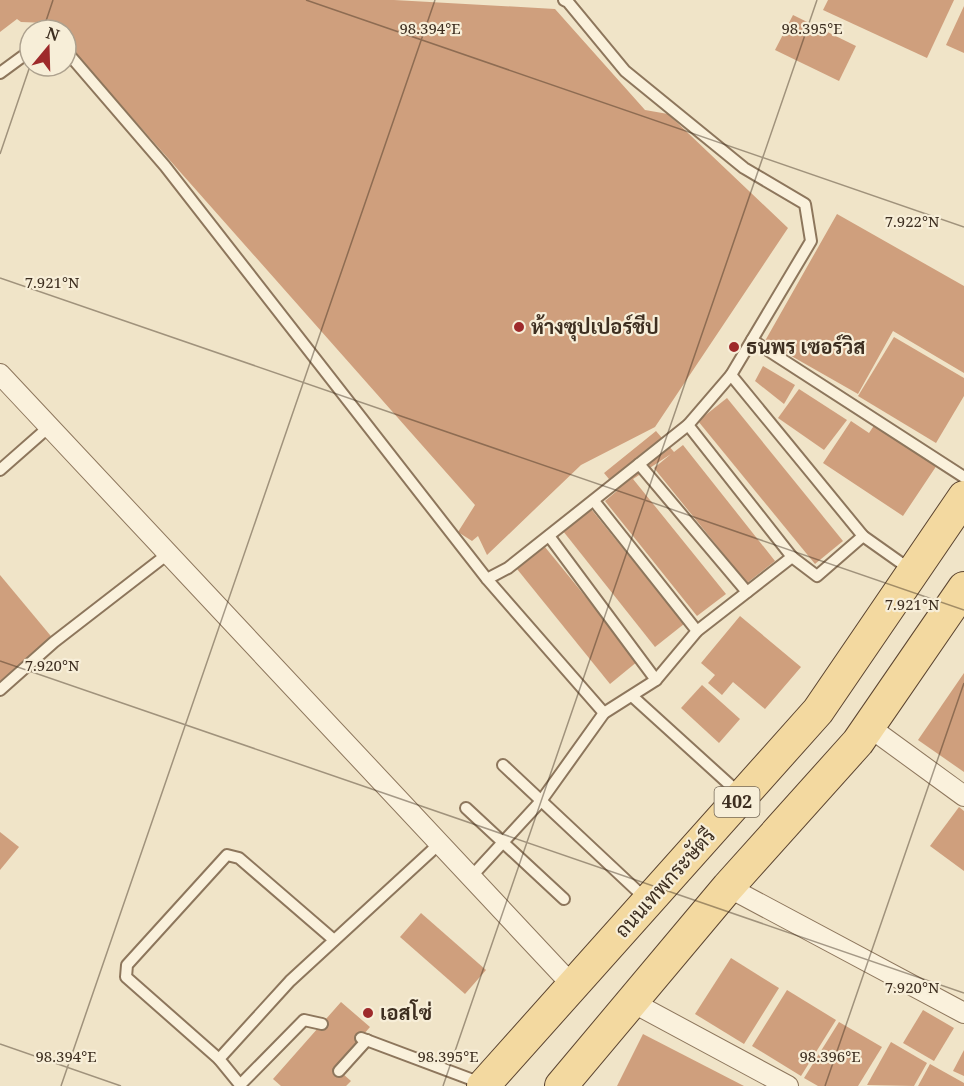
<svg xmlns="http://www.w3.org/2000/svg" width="964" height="1086" viewBox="0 0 964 1086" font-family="'Noto Serif',Sarabun,serif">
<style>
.building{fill:#cf9f7d}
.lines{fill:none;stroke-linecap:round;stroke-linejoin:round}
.service-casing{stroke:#8d765c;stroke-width:14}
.minor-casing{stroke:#8d765c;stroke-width:22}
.primary-casing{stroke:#5b4430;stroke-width:34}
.service{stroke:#faf1dc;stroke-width:10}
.minor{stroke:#faf1dc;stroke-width:20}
.primary{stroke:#f3d9a0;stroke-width:32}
.ticks{fill:none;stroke:#3d2e20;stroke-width:1.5;stroke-opacity:0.45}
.poi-dot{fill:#9e2a2b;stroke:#f7eed8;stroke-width:2}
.labels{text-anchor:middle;stroke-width:4.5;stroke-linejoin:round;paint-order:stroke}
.shield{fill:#f7eed8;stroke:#756857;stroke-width:1.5}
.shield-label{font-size:18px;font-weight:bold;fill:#3d2e20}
.poi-label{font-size:20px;font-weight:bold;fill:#3d2e20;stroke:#f7eed8;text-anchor:start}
.street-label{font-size:20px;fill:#3d2e20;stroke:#f7eed8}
.ticks-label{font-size:15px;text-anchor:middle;fill:#3d2e20;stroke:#f7eed8;stroke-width:4.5;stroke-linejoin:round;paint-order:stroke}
</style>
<rect width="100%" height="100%" fill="#f0e4c8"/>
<!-- building -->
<g class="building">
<polygon points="0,0 394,0 555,9 645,110 668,114 788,228 655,427 581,465 487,555 478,536 472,541 458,532 475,505 66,43 66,30 54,30 48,23 21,22 17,19 0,32"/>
<polygon points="828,0 954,0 927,58 823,10"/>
<polygon points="964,6 964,53 946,45"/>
<polygon points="793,15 856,46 839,81 775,50"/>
<polygon points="837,214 964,286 964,373 893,331 858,394 765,341"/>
<polygon points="894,337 964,378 964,396 936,443 858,396"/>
<polygon points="763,366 795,385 784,404 755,381"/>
<polygon points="799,389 847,420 824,450 778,418"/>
<polygon points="727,398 843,541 815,564 698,421"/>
<polygon points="851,421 869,433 875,424 937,465 903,516 823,463"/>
<polygon points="656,431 674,452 683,445 775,561 747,583 654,468 671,454 633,479 726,594 697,616 605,501 618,490 604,473"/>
<polygon points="591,509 684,624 655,647 563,531"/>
<polygon points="545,547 638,661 610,684 517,569"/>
<polygon points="0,575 55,641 0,686"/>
<polygon points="740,616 801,667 765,709 733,682 722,695 708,683 715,675 701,663"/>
<polygon points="964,673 964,772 918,740"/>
<polygon points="702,685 740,719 719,743 681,708"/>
<polygon points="959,807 964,811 964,871 930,846"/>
<polygon points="0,832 19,847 0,870"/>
<polygon points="421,913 486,970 465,994 400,937"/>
<polygon points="731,958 779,988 744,1044 695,1014"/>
<polygon points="787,990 836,1020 801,1076 752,1046"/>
<polygon points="341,1002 370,1027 335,1067 351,1081 346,1086 281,1086 273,1079"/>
<polygon points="923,1010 954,1028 934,1061 903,1043"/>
<polygon points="839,1022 882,1047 858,1086 818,1086 804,1078"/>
<polygon points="643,1034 744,1086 617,1086"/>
<polygon points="891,1042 927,1063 914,1086 867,1085"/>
<polygon points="964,1050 964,1076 953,1071"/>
<polygon points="930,1064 964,1083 964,1086 918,1086"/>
</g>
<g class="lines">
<!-- service casing -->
<g class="service-casing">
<g id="service">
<polyline points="564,0 568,2 625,71 744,168 805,204 811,241 731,375 863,536"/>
<polyline points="66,51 165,166 487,579"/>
<polyline points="0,73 30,51"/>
<polyline points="752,340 964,477"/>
<polyline points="688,425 792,557"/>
<polyline points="639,464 688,425 731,375"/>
<polyline points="0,470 50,426"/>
<polyline points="594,501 697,631"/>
<polyline points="549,536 656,680"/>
<polyline points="0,690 54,642 169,553"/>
<polyline points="632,696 740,794"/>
<polyline points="604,713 487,579 508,568 639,464 747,592"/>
<polyline points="503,765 647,900"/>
<polyline points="466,808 564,899"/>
<polyline points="471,877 541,801 604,713 656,680 697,631 792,557 817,576 863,536 911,570"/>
<polyline points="361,1038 481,1083"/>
<polyline points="219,1059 126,977 127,965 227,855 239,858 334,940"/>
<polyline points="339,1071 367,1040"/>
<polyline points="240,1085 304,1020 322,1024"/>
<polyline points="241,1086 219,1059 290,981 439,844"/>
</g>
</g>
<!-- minor casing -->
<g class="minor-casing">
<g id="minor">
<polyline points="0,374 573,986"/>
<polyline points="868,726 964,796"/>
<polyline points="728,887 964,1013"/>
<polyline points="632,1002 788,1086"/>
</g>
</g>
<!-- primary casing -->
<g class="primary-casing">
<g id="primary">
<polyline points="483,1086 818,711 964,497"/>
<polyline points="561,1086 728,887 858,742 964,588"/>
</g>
</g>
<!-- service -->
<use href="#service" class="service"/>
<!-- minor -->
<use href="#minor" class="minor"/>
<!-- primary -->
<use href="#primary" class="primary"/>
</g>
<!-- ticks -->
<path class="ticks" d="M306 0 964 227M43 30 53 0M0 154 30 66M0 278 964 610M0 661 964 993M0 1044 121 1086M61 1086 435 0M443 1086 817 0M825 1086 964 683"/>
<!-- markers -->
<g class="poi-dot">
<circle cx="519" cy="327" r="6"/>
<circle cx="734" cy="347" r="6"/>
<circle cx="368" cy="1013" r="6"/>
</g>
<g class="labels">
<!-- shield labels -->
<rect class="shield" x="714.5" y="787" width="45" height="30" rx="4.5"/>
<g class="shield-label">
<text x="737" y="808">402</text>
</g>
<!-- poi labels -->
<g class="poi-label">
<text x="531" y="334">ห้างซุปเปอร์ชีป</text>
<text x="746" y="354">ธนพร เซอร์วิส</text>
<text x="380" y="1020">เอสโซ่</text>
</g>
<!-- street labels -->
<g class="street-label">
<text transform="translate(665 883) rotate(-48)" y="7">ถนนเทพกระษัตรี</text>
</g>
</g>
<g class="ticks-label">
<text x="430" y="34">98.394°E</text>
<text x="812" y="34">98.395°E</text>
<text x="912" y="227">7.922°N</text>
<text x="52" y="288">7.921°N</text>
<text x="912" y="610">7.921°N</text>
<text x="52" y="671">7.920°N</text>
<text x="912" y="993">7.920°N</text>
<text x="66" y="1062">98.394°E</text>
<text x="448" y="1062">98.395°E</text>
<text x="830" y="1062">98.396°E</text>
</g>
<!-- north arrow -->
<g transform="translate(48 48) rotate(19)"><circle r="28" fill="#f7eed8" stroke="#ada18e" stroke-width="1.5"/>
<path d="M0-4.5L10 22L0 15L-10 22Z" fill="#9e2a2b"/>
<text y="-9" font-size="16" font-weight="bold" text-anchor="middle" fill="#3d2e20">N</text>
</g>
</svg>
